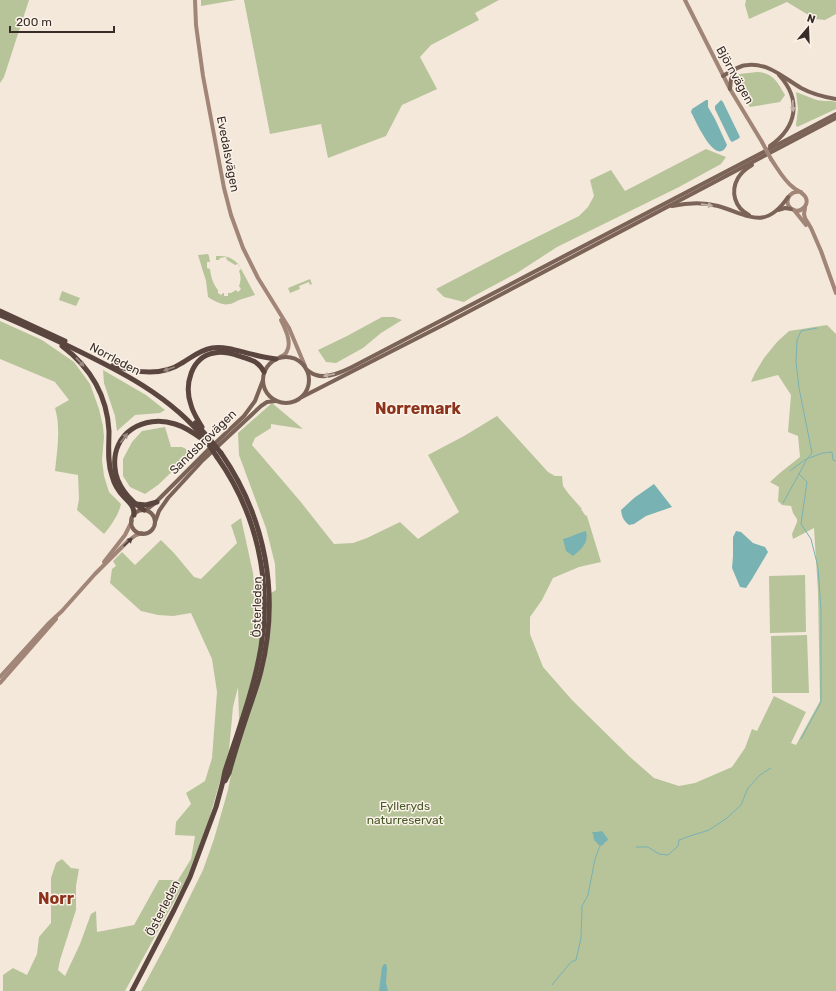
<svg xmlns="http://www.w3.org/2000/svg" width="836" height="991" viewBox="0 0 836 991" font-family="Rubik,sans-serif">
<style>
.green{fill:#b7c49a}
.water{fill:#78b2b3}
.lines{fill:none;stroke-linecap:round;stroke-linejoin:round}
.stream{stroke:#78b2b3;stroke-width:1}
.secondary{stroke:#a18577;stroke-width:4}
.primary{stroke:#7b6358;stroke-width:4}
.highway{stroke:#5a463e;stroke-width:5}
.secondary-bridge{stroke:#a18577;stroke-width:4}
.highway-bridge{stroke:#5a463e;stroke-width:5}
.oneway{fill:#c1b2a7}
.oneway2{fill:#9a8b82}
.oneway3{fill:#52423c}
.labels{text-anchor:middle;stroke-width:3;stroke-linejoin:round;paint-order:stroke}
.street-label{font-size:12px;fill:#382c28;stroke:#fbf2e8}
.park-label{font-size:12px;fill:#485929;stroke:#fbf2e8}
.district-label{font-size:16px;font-weight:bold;fill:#8d331b;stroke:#fbf2e8}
</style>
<rect width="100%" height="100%" fill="#f4e8db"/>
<!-- green -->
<g class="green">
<polygon points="0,0 29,0 4,77 0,83"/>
<polygon points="201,0 236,0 201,6"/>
<polygon points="244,0 499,0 475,13 479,20 431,45 420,57 437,89 402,105 386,136 328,158 321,124 270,134"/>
<polygon points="746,0 836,0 836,14 825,20 815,19 787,2 749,19 745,5"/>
<path d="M757 72C773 72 778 83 785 95L780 102 750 107 744 99 738 85 739 74Z"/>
<path d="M796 92C802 94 808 97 814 99 821 102 830 100 836 102V109L797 127 796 125 798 109Z"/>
<polygon points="706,149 726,157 721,164 679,187 557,247 517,273 472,297 464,302 444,297 436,289 503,254 579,216 588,207 594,196 590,180 611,170 625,191"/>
<path d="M208 254 209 256 210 262H207V268L210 269C211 277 213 284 218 290V293L221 295 223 293H224V296H228V293H231L236 290 238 292 241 289 239 286C241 280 241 277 239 271L241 269 238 264 235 265 232 263 227 260 226 257 220 258 219 260H216V256H217C227 256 232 257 239 265L255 295C250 297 244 298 239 300 237 301 235 302 233 303 224 307 216 302 208 297L206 281 198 255Z"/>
<polygon points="310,279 312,284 310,285 309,282 299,286 300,289 290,293 288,288"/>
<polygon points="62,291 80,298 76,306 59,300"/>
<polygon points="382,317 394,317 402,320 381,333 363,348 336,363 326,362 318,350 347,336"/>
<path d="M0 321 42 340 74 362 90 384 99 409 103 426 104 437 102 460 104 476 109 492 121 504C119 514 111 526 104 534L77 510 79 499 78 475 55 471C57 451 61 428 55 408L69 400 55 382 0 359Z"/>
<polygon points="827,325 836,334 836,991 141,991 169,939 203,870 214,839 228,790 237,741 239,717 238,687 233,707 229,750 208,823 186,880 125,991 3,991 3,975 13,968 27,975 37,954 39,937 51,923 51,878 56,863 62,859 71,868 79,869 76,886 76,910 60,960 58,970 65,976 80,944 91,914 96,911 97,932 134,925 159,880 178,880 191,859 195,836 175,835 176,822 191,804 186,793 205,781 212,758 217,692 212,659 191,613 173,616 158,615 141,611 110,583 112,569 116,566 113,561 122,552 135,565 161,540 174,553 194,577 201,579 237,543 231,525 241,518 253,573 256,602 276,590 275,564 266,528 239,455 238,433 272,403 303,429 271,424 271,428 255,438 252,445 300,501 334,544 353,543 367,538 400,522 418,539 459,512 428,455 464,436 497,416 548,472 555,476 562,476 563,486 568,493 582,509 581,509 585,515 587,516 601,562 579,567 553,578 542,600 530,617 530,634 543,667 572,700 630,757 654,778 679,786 695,783 732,767 745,748 752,729 757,731 774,696 806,712 791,743 796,745 820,701 818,592 814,528 793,539 792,534 797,522 797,519 793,513 791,506 782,505 778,501 779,487 770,482 781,472 800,457 798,436 788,432 791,395 778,375 751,382 755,373 764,358 777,342 789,331"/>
<polygon points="103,370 146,395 165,410 160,413 135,415 117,431 115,416 104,383"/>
<polygon points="165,427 171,447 182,447 194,453 185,459 158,485 145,494 130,487 123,476 123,459 132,442 142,431"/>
<polygon points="805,575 806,632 770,633 769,576"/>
<polygon points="807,635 809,693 772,693 771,636"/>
</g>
<!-- water -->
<g class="water">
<path d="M706 100H708V107L715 119 727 145C716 169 695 119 691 112L692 109Z"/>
<polygon points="721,100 723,102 740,137 738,139 732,142 730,140 715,109 715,106"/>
<path d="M654 484 672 507 646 516 634 524 629 525C623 520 622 517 621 510L634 498Z"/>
<path d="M586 531C589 542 582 549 573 556L566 551 563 539C571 537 578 533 586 531Z"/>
<polygon points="736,531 741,532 753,543 765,547 768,552 752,579 746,588 740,587 732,568 733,556 733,537"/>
<polygon points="601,831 603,832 604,834 608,839 607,841 605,842 603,845 600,846 594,840 593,834 592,832 597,832"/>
<polygon points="384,964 386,964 387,968 386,983 388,991 379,991 382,967"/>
</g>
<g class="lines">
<!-- stream -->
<g class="stream">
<polyline points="809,458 823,453 832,452 833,460 836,461"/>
<polyline points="790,471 806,459"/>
<polyline points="783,503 799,474"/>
<polyline points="801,739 821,702 821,610 818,567 811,539 801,524 807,482 799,474 807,459 812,453 799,388 796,362 797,340 801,331 817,328"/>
<polyline points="636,847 648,847 659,854 668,855 678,846 679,840 690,836 709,830 727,818 741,805 748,788 760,775 771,768"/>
<polyline points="552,985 571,962 576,960 581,938 582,906 588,895 595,859 600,846"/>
</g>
<!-- secondary -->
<g class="secondary">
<polyline points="195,0 196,25 203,76 224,188 231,215 243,248 258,278 289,328 305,366"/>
<polyline points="685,0 730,89 762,142"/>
<path d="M771 159C778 169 784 181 794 188 798 191 804 193 806 198 809 205 801 213 794 210 782 206 788 189 801 192"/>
<polyline points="805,208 804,214 805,218 811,228 821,251 836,293"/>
<polyline points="794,210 806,225"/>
<path d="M280 357C283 356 286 354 287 351 292 342 285 328 281 320"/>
<polyline points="104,562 125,535 132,521"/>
<polyline points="0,677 48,624 62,611 95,574 128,541 136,535 142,533"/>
<polyline points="0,683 56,619"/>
</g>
<!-- primary -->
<g class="primary">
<path d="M723 76C731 71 740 65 748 65 769 63 784 78 801 88 812 94 824 97 836 99"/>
<polyline points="730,89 731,79 735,70"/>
<path d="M770 146C797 127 802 100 779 75"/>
<path d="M672 206C687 203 703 202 718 206 749 215 765 231 788 197"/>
<polyline points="778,210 785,208 791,209"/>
<path d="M749 215C735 208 730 192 738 178 741 173 747 168 752 165"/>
<circle cx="286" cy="380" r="23"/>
<path d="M307 370C310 372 312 374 316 375 327 379 342 372 352 367L836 114"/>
<polyline points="302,397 445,324 836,118"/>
<polyline points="146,510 154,504 209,449 244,416 255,401 263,380"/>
<circle cx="143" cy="522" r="12"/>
<polyline points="155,522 159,511 168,498 203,460 261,406 267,402 276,401"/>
</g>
<!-- highway -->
<g class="highway">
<polyline points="0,311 65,341"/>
<path d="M0 315C22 324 43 334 64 344 116 369 171 395 207 442"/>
<path d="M62 346C90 367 107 396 109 431 109 446 107 462 112 476 114 484 118 491 124 497 127 500 130 503 132 506 134 509 134 512 134 515"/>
<path d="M113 365C136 373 161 377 182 363 192 357 200 350 212 348 227 346 241 352 255 355 262 357 269 358 276 359"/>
<polyline points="195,423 208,437"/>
<path d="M202 427C198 420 193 413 191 405 184 385 191 357 214 353 224 351 233 354 242 357 252 360 259 362 264 372"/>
<path d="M221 453C266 518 280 595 261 671 257 688 251 702 246 718 240 736 234 755 229 773L225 781"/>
<polyline points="136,504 146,505 157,502"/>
<path d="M144 510C130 501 116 485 115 468 111 433 144 414 175 424 185 427 194 433 202 439"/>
<path d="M132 991 174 910 190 877 216 807 222 785 225 771C238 731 254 689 261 647 272 580 256 512 217 457"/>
</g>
<!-- secondary-bridge -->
<polyline class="secondary-bridge" points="762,142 771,159"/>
<!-- highway-bridge -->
<g class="highway-bridge">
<polyline points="208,437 221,453"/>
<polyline points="207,442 217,457"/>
</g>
</g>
<!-- one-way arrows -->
<defs><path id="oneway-solid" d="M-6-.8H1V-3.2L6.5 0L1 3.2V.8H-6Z"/></defs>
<g class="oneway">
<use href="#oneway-solid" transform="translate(793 106) rotate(88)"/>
<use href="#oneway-solid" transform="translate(707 205) rotate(8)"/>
<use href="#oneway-solid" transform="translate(329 375) rotate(169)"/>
</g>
<g class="oneway2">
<use href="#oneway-solid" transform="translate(80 362) rotate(47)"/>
<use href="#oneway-solid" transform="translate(169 369) rotate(161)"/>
<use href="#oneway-solid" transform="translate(124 438) rotate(-53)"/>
</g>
<use class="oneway3" href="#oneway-solid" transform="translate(128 542) rotate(-43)"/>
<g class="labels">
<!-- street labels -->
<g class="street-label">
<text transform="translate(735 75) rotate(61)" y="4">Björnvägen</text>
<text transform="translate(228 154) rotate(79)" y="4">Evedalsvägen</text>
<text transform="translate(115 359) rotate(28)" y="4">Norrleden</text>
<text transform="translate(203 442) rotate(-44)" y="4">Sandsbrovägen</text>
<text transform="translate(257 607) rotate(-89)" y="4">Österleden</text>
<text transform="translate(163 908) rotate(-63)" y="4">Österleden</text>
</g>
<!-- park labels -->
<g class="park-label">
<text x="405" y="810">Fylleryds<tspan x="405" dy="14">naturreservat</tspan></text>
</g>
<!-- district labels -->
<g class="district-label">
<text x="418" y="414">Norremark</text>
<text x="56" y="904">Norr</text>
</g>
</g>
<!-- north arrow -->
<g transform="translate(808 28) rotate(19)" stroke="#fbf2e8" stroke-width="3" paint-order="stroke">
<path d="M0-3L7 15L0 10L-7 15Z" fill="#382c28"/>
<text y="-6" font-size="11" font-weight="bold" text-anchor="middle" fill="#382c28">N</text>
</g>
<!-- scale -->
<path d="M10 26v6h104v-6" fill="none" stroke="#382c28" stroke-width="2"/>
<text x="16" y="26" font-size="12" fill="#382c28" stroke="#fbf2e8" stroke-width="3" paint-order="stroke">200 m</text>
</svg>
